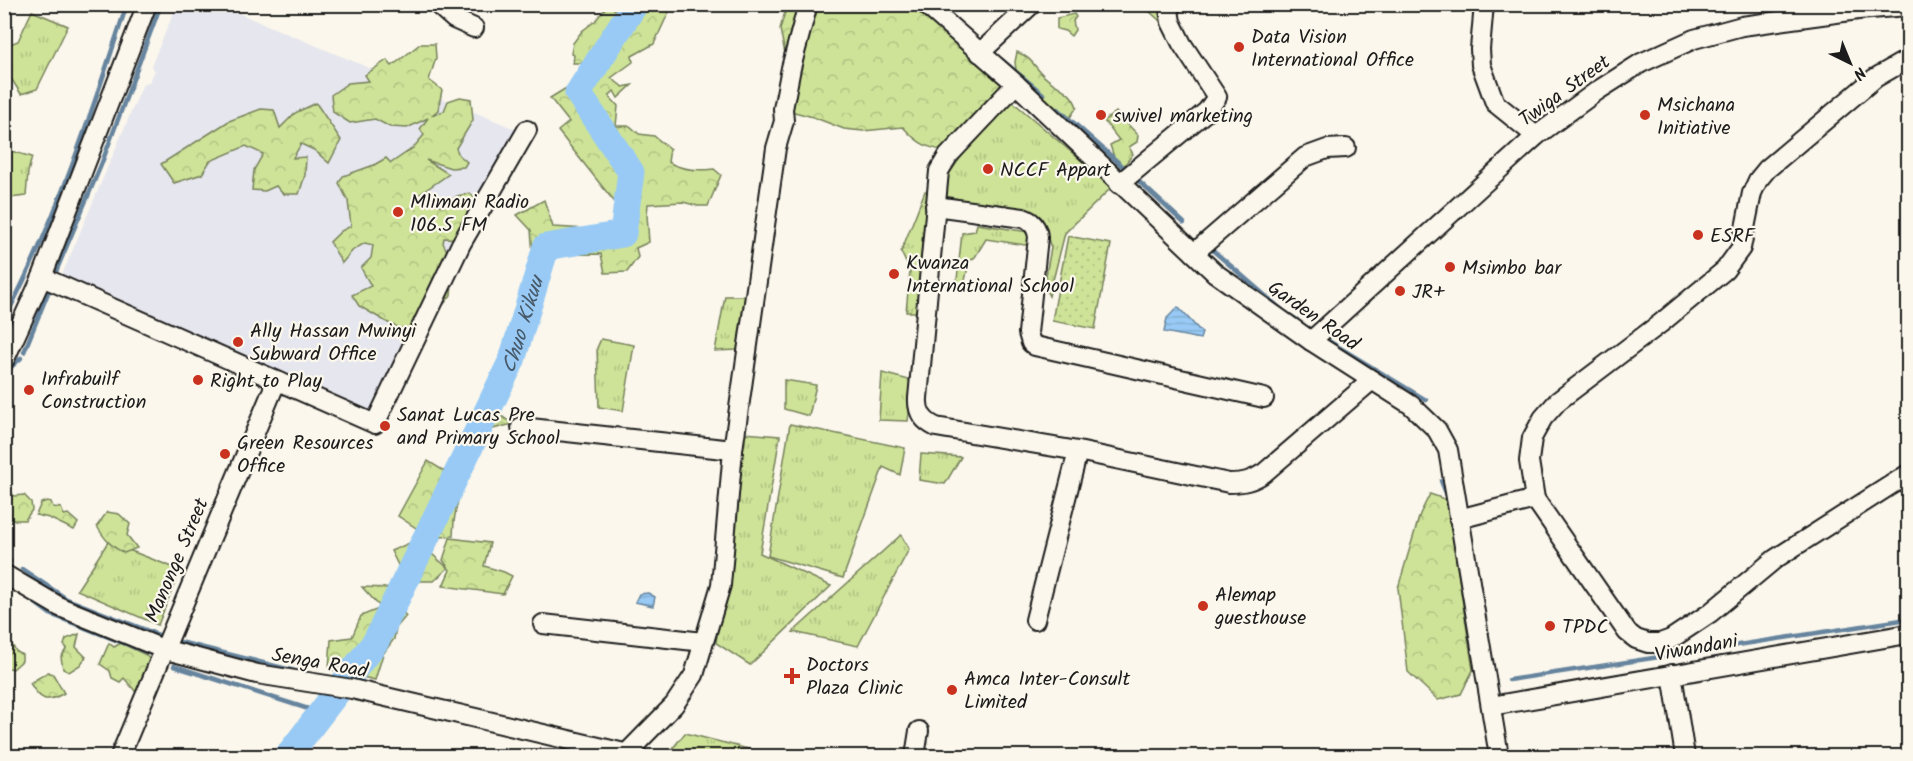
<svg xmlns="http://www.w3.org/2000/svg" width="1913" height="761" viewBox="0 0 1913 761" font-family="Kalam,sans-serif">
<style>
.built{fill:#e6e6ee}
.grass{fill:url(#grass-tufts);stroke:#75805a;stroke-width:1.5}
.forest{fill:url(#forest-crowns);stroke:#75805a;stroke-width:1.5}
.park{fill:url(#park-dots);stroke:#75805a;stroke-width:1.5}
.water{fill:url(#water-rules);stroke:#66849e;stroke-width:1.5}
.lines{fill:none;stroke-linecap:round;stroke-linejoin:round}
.stream{stroke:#66849e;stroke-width:4.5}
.river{stroke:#98caf5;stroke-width:27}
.minor-casing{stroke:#1c1c1c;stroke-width:22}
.minor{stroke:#fbf7ec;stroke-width:18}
.poi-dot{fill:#c8321e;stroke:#fbf7ec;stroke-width:2}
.labels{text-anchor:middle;stroke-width:4.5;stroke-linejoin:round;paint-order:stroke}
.poi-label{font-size:20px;fill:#1c1c1c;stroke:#fbf7ec;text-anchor:start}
.street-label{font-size:20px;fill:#1c1c1c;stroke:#fbf7ec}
.water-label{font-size:21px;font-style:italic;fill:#475968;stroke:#fbf7ec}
</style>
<defs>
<pattern id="grass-tufts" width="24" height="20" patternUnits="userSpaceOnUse" patternTransform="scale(1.5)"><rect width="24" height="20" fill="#cee398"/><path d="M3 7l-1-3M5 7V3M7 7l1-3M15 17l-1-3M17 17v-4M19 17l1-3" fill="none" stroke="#b0c282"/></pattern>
<pattern id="forest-crowns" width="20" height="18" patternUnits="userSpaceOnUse" patternTransform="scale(1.5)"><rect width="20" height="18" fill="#cee398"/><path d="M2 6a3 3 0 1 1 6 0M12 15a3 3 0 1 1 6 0" fill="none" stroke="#b0c282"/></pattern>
<pattern id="park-dots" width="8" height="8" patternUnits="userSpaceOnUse" patternTransform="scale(1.5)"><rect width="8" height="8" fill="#cee398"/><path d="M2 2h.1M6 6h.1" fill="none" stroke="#b0c282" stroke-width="1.8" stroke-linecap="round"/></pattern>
<pattern id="water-rules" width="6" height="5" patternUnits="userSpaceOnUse" patternTransform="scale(1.5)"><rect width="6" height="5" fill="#98caf5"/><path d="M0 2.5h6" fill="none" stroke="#82add1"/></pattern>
</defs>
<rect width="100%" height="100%" fill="#fbf7ec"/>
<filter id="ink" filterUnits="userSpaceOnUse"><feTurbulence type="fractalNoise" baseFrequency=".0167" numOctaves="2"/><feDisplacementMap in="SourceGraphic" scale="12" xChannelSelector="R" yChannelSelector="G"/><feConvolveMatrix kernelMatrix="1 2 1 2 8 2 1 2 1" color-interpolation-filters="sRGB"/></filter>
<g filter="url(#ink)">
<!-- built -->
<polygon class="built" points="177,5 219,5 515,129 371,415 59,282 143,84 149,82 155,71 151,66"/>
<!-- grass -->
<g class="grass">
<polygon points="1145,5 1167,5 1172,41 1159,20 1149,11"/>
<polygon points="32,11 68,26 37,89 21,94 5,69 5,46 18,41"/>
<polygon points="1013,102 1112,187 1065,233 1049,296 1044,286 1051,248 1041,217 945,196 946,178 970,144 999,112"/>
<polygon points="4,149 32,157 28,172 26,196 9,198 5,196"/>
<polygon points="925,191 932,192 922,312 906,312 910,271 901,252"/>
<polygon points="977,224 1029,232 1032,240 1025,245 986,239 975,257 969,262 963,290 956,289 962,233 975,231"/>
<polygon points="725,296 745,296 737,350 715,351"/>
<polygon points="601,339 634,345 623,411 599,407 597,348"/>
<polygon points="882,373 913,381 908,421 879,420"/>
<polygon points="784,380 816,385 809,416 784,409"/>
<polygon points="790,424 905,448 900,475 883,467 843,578 768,556"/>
<polygon points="744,433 780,436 760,553 831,586 750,665 716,643"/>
<polygon points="921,454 961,457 945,484 919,480"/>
<polygon points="901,535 909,549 858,646 793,632"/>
<polygon points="108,542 180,570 158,625 77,590"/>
<polygon points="685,733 776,756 700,756 672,749"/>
</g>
<!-- forest -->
<g class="forest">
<path d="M608 5 620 13 625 5H672L654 44 632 56 633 62 611 78 623 87 632 85 618 98 614 91 609 96 618 106 616 126H630L639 134 654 136 670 149 668 162C682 170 698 171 714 169L721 175 708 206H698L683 202 648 204 647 215 649 242 636 248 638 257 627 272 605 273 601 254 533 255 531 230 517 215 544 200 553 227 606 230 616 220 617 205 558 131 569 122 550 98 581 79 582 63H573L574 55 571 54 573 43 582 31 595 21Z"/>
<path d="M787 5H909L989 61 1007 89 952 152C928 148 920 146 903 127L863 131 844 129 813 117 783 109 786 58 780 29Z"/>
<polygon points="1074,14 1076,17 1073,21 1075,30 1071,36 1065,31 1057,29 1057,18"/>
<polygon points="420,44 435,44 436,58 429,80 442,90 438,110 432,115 444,111 448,101 460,97 471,99 473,120 456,148 459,155 467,162 464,167 451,168 426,160 449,174 420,194 430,202 443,206 457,196 470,193 486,207 479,231 467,239 444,238 443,243 447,251 446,276 452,284 451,295 444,304 409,328 400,328 390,324 359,306 352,295 371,286 361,268 371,258 373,245 365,243 353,250 342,263 330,242 341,231 351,226 348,201 339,183 343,176 374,165 386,158 391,163 413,148 424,135 420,129 428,118 407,128 390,127 375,119 350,123 333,112 331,95 348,83 369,81 365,75 387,60 392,66"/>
<path d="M1017 52C1030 57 1033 64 1042 74 1054 88 1070 87 1077 107L1069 119 1055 118 1017 78 1015 62Z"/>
<polygon points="316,103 341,140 329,163 314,150 301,144 293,158 306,157 305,175 299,194 283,194 276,186 265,191 252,190 254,170 263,154 246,146 210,161 202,174 174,183 161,164 229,121 261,109 274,110 280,128 295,113"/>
<polygon points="1116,112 1138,135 1137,142 1129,147 1133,154 1123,167 1117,166 1110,145 1119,140 1104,121"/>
<path d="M491 400 501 403 497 413 513 424 489 430C470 461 454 499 453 536L440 537 432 554 448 568 434 581H418L403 612 406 616 396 628 394 639 383 654 375 680 329 669 331 640 352 637 361 616 381 608 362 587 390 588 401 571 391 551 412 542 419 530 398 516 428 461 452 476Z"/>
<polygon points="9,489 14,496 24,495 31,502 32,510 25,520 10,520 5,509 5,491"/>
<polygon points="1430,494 1447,500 1473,670 1461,694 1438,700 1408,672 1398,588 1420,514"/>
<polygon points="47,501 51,502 53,507 61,508 64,515 68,514 78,523 74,530 49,518 36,515 41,503"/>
<path d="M107 512 119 514 130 524 127 535 137 548 124 553C111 546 104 539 97 526Z"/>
<polygon points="450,538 490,543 484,566 504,572 512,576 503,594 443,586 450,570 443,560"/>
<polygon points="79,634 76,647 86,657 80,665 69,672 63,669 61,657 67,648 64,645 66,639"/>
<polygon points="126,640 129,647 146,655 153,664 143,691 135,691 124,678 120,682 112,678 110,671 100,664 109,643 114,647"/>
<polygon points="4,645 12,645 16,651 22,655 22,661 13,669 5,667"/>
<path d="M48 672 53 674 64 693C46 704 40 700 30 683Z"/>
<polygon points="296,727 312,736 303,756 274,756"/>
</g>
<!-- park -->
<polygon class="park" points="1068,236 1111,244 1095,329 1052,321"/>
<!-- water -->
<g class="water">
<polygon points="1178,307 1202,333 1200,339 1164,332 1167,318"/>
<polygon points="648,593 655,597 653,606 635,602 639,594"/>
</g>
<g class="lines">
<!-- stream -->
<g class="stream">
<polyline points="1002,60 1043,94"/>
<polyline points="1058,109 1128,171"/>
<polyline points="1134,177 1184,223"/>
<polyline points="1209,247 1282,310"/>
<polyline points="54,276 101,165 161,4"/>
<polyline points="1289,315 1297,320"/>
<path d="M4 320C57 220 92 112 127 4"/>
<polyline points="1322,337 1426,400"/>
<polyline points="24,352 50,288"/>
<polyline points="4,384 11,367 21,358"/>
<polyline points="1441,481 1448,498"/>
<polyline points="4,557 10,561"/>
<polyline points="22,569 67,599 164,637"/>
<polyline points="34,602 50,614 151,654"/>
<polyline points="172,640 303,673"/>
<polyline points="174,666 321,713"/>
<polyline points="1509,680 1908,619"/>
<polyline points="1575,700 1600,696"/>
</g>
<!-- river -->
<path class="river" id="s1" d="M288 756 376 641 512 360 546 247 623 234 631 172 578 93 635 4"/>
<!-- minor casing -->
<g class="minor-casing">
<g id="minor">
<polyline points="437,4 454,19 474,28"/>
<polyline points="925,4 1016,84 1215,273 1311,341 1411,405 1437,430 1448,450 1499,756"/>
<polyline points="1484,4 1480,49 1481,65 1495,103 1536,136"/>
<polyline points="980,53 1032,4"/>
<polyline points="1908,59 1875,78 1767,169 1758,180 1752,193 1741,248 1725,270 1661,323 1558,401 1543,418 1532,438 1529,461 1535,499 1627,632 1636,639 1648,643 1660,643 1671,639 1710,613 1775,559 1908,474"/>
<path d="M1016 84 948 156 939 171 918 398C917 412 923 421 936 427L1078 451 1229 483C1243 483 1252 481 1264 473L1371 381"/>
<polyline points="1119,184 1207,111 1217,97 1182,44 1171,22 1168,4"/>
<path d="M935 206 1023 218C1032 221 1037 227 1038 237L1028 333 1031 343 1035 346 1264 398"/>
<polyline points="1194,253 1305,157 1327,149 1346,148"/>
<polyline points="42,277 375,424 461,244 527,130"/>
<polyline points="1311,341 1536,136 1597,91 1641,63 1694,39 1742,26 1858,10 1908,6"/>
<polyline points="4,361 42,277 147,4"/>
<polyline points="521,427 733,450"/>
<polyline points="1459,519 1535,499"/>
<polyline points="4,574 60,607 163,649 257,674 352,689 637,756"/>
<polyline points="1035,620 1078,451"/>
<polyline points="543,624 703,642"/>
<polyline points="1672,674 1685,756"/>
<polyline points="1491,706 1908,634"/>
<polyline points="120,756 276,382"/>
<polyline points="624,756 674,705 694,675 721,585 733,450 776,148 784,121 783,109 791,68 808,4"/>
<polyline points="915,756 919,731"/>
</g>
</g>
<!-- minor -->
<use href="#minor" class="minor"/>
</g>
</g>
<!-- markers -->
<g class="poi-dot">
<circle cx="1239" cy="47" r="6"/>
<circle cx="1101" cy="115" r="6"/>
<circle cx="1645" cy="115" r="6"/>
<circle cx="988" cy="169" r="6"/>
<circle cx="398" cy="212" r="6"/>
<circle cx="1698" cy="235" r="6"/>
<circle cx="1450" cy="267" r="6"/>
<circle cx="894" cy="274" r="6"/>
<circle cx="1400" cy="291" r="6"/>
<circle cx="238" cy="342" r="6"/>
<circle cx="198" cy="380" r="6"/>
<circle cx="29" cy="390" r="6"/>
<circle cx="385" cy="426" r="6"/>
<circle cx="225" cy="454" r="6"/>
<circle cx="1203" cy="606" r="6"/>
<circle cx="1550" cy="626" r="6"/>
<path d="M789 667h6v6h6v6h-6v6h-6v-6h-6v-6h6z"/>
<circle cx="952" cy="690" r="6"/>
</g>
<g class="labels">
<!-- poi labels -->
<g class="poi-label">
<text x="1251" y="43">Data Vision<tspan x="1251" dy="23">International Office</tspan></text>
<text x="1657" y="111">Msichana<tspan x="1657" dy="23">Initiative</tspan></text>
<text x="1113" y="122">swivel marketing</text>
<text x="1000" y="176">NCCF Appart</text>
<text x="410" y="208">Mlimani Radio<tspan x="410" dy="23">106.5 FM</tspan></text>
<text x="1710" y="242">ESRF</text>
<text x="906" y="269">Kwanza<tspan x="906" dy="23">International School</tspan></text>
<text x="1462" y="274">Msimbo bar</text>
<text x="1412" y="298">JR+</text>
<text x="250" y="337">Ally Hassan Mwinyi<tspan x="250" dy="23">Subward Office</tspan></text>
<text x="41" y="385">Infrabuilf<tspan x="41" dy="23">Construction</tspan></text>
<text x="210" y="387">Right to Play</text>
<text x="397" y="421">Sanat Lucas Pre<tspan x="397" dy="23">and Primary School</tspan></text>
<text x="237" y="449">Green Resources<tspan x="237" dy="23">Office</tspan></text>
<text x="1215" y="601">Alemap<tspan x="1215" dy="23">guesthouse</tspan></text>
<text x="1562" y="633">TPDC</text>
<text x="806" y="671">Doctors<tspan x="806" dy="23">Plaza Clinic</tspan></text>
<text x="964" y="685">Amca Inter-Consult<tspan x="964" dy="23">Limited</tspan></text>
</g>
<!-- street labels -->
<g class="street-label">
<text transform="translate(1564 90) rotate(-36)" y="7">Twiga Street</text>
<text transform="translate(1314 315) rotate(35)" y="7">Garden Road</text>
<text transform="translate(176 560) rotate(-67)" y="7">Manonge Street</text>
<text transform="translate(1696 647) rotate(-10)" y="7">Viwandani</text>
<text transform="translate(320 662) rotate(10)" y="7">Senga Road</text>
</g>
<!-- water labels -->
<g class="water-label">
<text dy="7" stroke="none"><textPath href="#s1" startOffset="494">Chuo Kikuu</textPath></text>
</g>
</g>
<!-- margin -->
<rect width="1913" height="761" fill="none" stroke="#fbf7ec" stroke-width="24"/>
<rect x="12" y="12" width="1889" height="737" fill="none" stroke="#1c1c1c" stroke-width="2" filter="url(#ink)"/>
<!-- north arrow -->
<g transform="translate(1850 63) rotate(137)" stroke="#fbf7ec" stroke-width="4.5" paint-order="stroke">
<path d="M0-4.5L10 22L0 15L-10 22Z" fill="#1c1c1c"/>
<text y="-9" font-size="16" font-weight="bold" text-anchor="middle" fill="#1c1c1c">N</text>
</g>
</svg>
